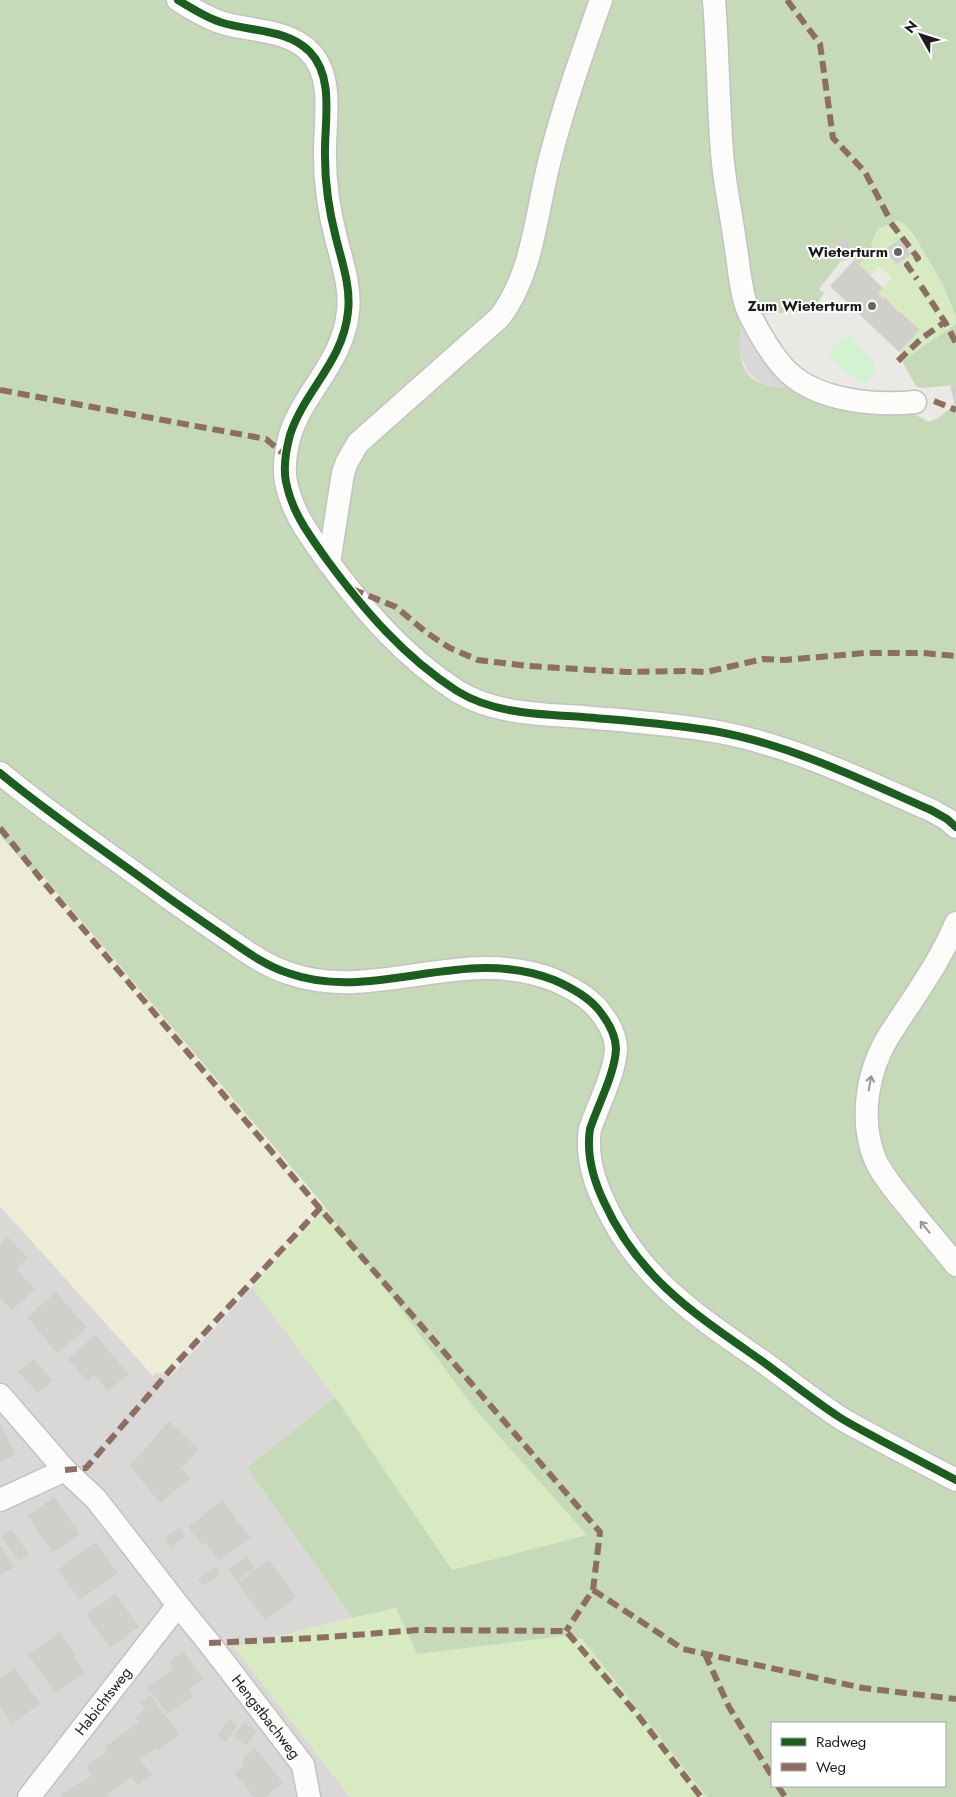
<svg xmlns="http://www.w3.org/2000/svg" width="956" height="1797" viewBox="0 0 956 1797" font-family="Jost,sans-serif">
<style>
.residential{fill:#dad8d6}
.religious{fill:#d9d8d6}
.farmland{fill:#ececd7}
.grass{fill:#d8eac2}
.forest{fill:#c6dab9;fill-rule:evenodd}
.park{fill:#d2f2d1}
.building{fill:#d1cfcc}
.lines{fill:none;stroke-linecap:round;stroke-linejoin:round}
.minor-casing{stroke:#c3c2c1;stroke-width:25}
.minor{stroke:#fcfcfb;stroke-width:22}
.quiet{stroke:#8d6e63;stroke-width:6;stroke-dasharray:12 6;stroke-linecap:butt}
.cycleway-casing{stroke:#fff;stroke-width:11}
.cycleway{stroke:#1b5e20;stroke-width:8}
.oneway{stroke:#979797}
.poi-dot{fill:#646462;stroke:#fff;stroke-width:2}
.labels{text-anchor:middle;stroke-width:4;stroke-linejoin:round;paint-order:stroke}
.poi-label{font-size:15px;font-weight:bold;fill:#1c1c1c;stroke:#fff;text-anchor:end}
.street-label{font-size:15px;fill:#1c1c1c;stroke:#fff}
</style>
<rect width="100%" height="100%" fill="#ebe9e5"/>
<!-- residential -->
<polygon class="residential" points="0,1206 153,1375 155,1373 164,1374 169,1378 252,1287 335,1397 247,1468 353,1618 234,1647 350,1797 0,1797"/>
<!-- religious -->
<polygon class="religious" points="743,312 792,388 773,387 761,384 747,371 739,351 739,341"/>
<!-- farmland -->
<polygon class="farmland" points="0,835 33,873 38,870 322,1203 164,1374 155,1373 153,1376 0,1206"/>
<!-- grass -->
<g class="grass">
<polygon points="897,221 905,224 941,281 956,316 956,324 902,361 899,352 920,330 900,312 899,313 885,297 883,299 878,293 892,278 879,266 870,276 859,265 874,250 871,244 878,229"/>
<polygon points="325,1207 474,1408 588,1535 452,1571 335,1397 252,1287"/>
<polygon points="396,1608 417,1654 563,1636 582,1639 707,1797 350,1797 234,1647"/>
</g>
<!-- forest -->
<g class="forest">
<path d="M0 0H956V316L941 281 914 236 905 224 897 221 878 229 871 244 874 250 859 265 853 258 847 237 835 240 841 261 819 289 824 293 813 311 757 314 743 312C739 340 732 377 768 386 776 388 784 387 791 388 815 393 838 402 862 407 884 411 910 408 928 422L938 418 956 404V1797H707L582 1639 563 1636 417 1654 396 1608 353 1618 247 1468 335 1397 452 1570 587 1535 474 1408 322 1203 38 870 33 873 0 835ZM772 1723H945V1786H772Z"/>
<polygon points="956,324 956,385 920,388 916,386 902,361"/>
</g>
<!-- park -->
<polygon class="park" points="848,334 874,363 875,373 863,384 846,373 827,354"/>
<!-- building -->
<g class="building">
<polygon points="847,237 853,258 841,261 835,240"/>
<polygon points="901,239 911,255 896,265 885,249"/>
<polygon points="854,260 883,288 878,293 883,299 885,297 899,313 900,312 920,330 899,352 830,286"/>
<polygon points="956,385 956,406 955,406 950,386"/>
<polygon points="8,1237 28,1258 17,1269 35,1290 12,1310 0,1298 0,1244"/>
<polygon points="56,1292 87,1328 57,1353 27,1317"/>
<polygon points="95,1335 129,1374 108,1391 94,1375 87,1381 68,1359"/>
<polygon points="33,1359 53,1380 38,1393 18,1372"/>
<polygon points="169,1421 199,1449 182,1468 191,1478 160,1503 130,1466"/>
<polygon points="0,1422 15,1455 0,1462"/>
<polygon points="54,1497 80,1534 53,1552 27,1516"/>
<polygon points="222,1501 251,1538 219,1561 205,1543 202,1545 188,1527"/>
<polygon points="180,1527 186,1537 171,1547 165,1538"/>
<polygon points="12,1529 29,1555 19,1561 1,1537"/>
<polygon points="95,1542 118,1573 80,1600 58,1570"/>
<polygon points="0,1545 15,1566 0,1576"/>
<polygon points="247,1556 255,1568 237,1581 228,1569"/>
<polygon points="269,1560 296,1597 265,1620 237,1583"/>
<polygon points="216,1566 221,1573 203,1586 198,1579"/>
<polygon points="115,1594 139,1627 110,1647 86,1615"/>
<polygon points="60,1632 76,1655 73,1657 85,1672 56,1693 28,1655"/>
<polygon points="183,1651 203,1679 189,1690 193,1696 167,1714 148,1687 173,1669 169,1662"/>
<polygon points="15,1668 40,1704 12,1723 0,1707 0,1678"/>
<polygon points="150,1695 179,1734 158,1750 156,1748 140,1759 152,1775 138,1785 132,1777 107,1795 108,1797 62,1797 61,1795 79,1782 80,1784 92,1775 86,1767 108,1751 105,1747 139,1722 135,1717 145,1709 140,1702"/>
<polygon points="230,1718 237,1726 225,1743 218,1734"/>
<polygon points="244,1722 257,1732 246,1746 233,1736"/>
<polygon points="255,1748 283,1783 266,1797 254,1797 234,1773 245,1765 241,1760"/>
</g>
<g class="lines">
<!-- minor casing -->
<g class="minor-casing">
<g id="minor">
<path d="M178 0C191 8 205 17 220 22 249 32 287 28 310 52 335 78 324 123 325 157 325 185 329 211 336 238 342 262 351 287 348 312 343 362 304 391 290 435 286 450 283 467 286 482 292 513 310 536 327 560 364 610 404 657 457 691 494 714 540 714 583 717 628 721 674 724 719 732 793 746 862 780 931 810L947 819 956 827"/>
<path d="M714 0C718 51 718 101 722 152 724 182 731 212 735 242 739 264 740 293 749 313 759 333 772 357 789 373 820 401 875 406 915 402"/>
<path d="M329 563 343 473 347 462 358 443 500 317C533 273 536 214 549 163 563 107 582 54 601 0"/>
<path d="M0 773C52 816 108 853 162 893 184 909 206 924 228 939 247 952 266 966 288 973 375 1004 462 944 554 980 570 987 587 996 598 1009 607 1020 616 1034 616 1049 615 1073 598 1105 590 1129 586 1155 593 1179 604 1202 639 1279 696 1315 762 1361 788 1380 813 1400 839 1417 853 1426 868 1433 882 1441 907 1454 931 1467 956 1480"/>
<path d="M956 923C939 964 913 998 890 1034 867 1070 859 1119 875 1159 883 1177 898 1194 910 1209 925 1228 941 1246 956 1265"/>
<path id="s1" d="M0 1395 65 1470 96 1499 178 1605 209 1643 303 1765 309 1797"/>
<polyline points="0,1500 65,1470"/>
<path id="s2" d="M29 1797 178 1605"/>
</g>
</g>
<!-- minor -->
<use href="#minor" class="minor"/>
<!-- quiet -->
<g class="quiet">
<polyline points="787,0 820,44 833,138 865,172 888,216"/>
<polyline points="891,223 918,258 907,265 917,279"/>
<polyline points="921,286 945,322 956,343"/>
<polyline points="898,361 922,338 945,322"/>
<polyline points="0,390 266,439 286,456"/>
<polyline points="934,401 956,410"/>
<polyline points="352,589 396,607 427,633 450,648 478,660 528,666 626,672 685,671 706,672 763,659 784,660 865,653 923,653 956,656"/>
<polyline points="0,828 41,879 322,1211 600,1532 593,1590 566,1631"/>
<polyline points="65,1470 86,1468 172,1368 323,1205"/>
<polyline points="593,1590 683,1649 863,1688 956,1699"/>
<polyline points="209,1643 315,1638 418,1630 566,1631 637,1714 701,1797"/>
<polyline points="705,1654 729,1707 772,1776"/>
<polyline points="778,1786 785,1797"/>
</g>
<!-- cycleway casing -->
<g class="cycleway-casing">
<g id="cycleway">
<path d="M178 0C191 8 205 17 220 22 249 32 287 28 310 52 335 78 324 123 325 157 325 185 329 211 336 238 342 262 351 287 348 312 343 362 304 391 290 435 286 450 283 467 286 482 292 513 310 536 327 560 364 610 404 657 457 691 494 714 540 714 583 717 628 721 674 724 719 732 793 746 862 780 931 810L947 819 956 827"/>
<path d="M0 773C52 816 108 853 162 893 184 909 206 924 228 939 247 952 266 966 288 973 375 1004 462 944 554 980 570 987 587 996 598 1009 607 1020 616 1034 616 1049 615 1073 598 1105 590 1129 586 1155 593 1179 604 1202 639 1279 696 1315 762 1361 788 1380 813 1400 839 1417 853 1426 868 1433 882 1441 907 1454 931 1467 956 1480"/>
</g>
</g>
<!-- cycleway -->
<use href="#cycleway" class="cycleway"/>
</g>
<!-- one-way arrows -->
<defs><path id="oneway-shaft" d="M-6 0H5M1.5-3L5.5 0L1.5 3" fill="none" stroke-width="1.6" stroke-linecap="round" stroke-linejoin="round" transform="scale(1.25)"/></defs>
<g class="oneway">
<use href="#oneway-shaft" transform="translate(870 1083) rotate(-80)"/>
<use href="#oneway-shaft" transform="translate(925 1227) rotate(-129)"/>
</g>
<!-- markers -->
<g class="poi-dot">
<circle cx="898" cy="252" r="5"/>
<circle cx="872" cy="306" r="5"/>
</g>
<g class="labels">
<!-- poi labels -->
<g class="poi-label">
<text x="888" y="257">Wieterturm</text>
<text x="862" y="311">Zum Wieterturm</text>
</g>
<!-- street labels -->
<g class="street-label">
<text dy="5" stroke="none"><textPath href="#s2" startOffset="121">Habichtsweg</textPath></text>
<text dy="5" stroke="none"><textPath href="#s1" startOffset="418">Hengstbachweg</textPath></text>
</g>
</g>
<!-- legend -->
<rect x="771" y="1722" width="175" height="65" fill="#ffffff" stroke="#a4a4a4"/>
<rect x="781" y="1738" width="25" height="8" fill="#1b5e20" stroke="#a4a4a4"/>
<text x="816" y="1747" font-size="15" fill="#1c1c1c">Radweg</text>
<rect x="781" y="1763" width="25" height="8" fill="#8d6e63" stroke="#a4a4a4"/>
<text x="816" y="1772" font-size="15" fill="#1c1c1c">Weg</text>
<!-- north arrow -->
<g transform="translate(921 35) rotate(309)" stroke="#ffffff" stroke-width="4" paint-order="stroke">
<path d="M0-4L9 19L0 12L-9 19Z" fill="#1c1c1c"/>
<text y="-8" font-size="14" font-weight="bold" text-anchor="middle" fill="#1c1c1c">N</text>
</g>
</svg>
